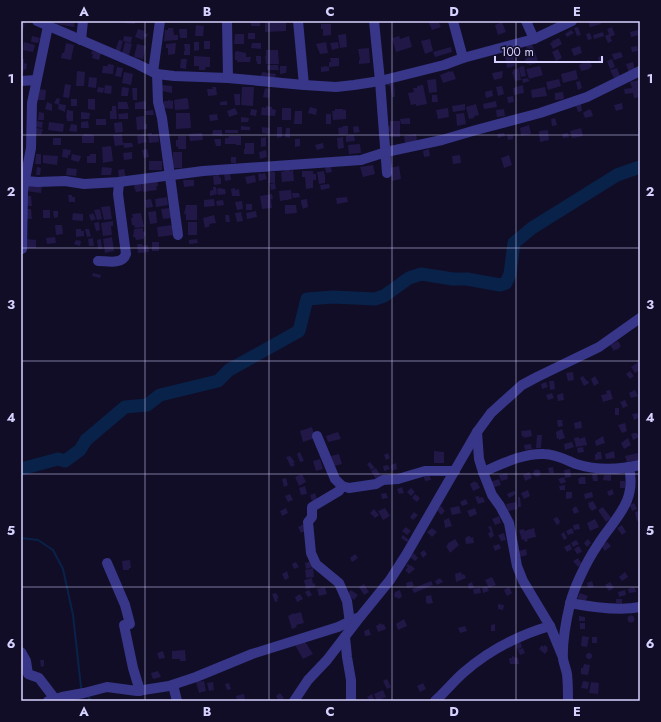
<svg xmlns="http://www.w3.org/2000/svg" width="661" height="722" viewBox="0 0 661 722" font-family="Jost,sans-serif">
<style>
.lines{fill:none;stroke-linecap:round;stroke-linejoin:round}
.stream{stroke:#09224a;stroke-width:2}
.river{stroke:#09224a;stroke-width:13}
.building{fill:#211848}
.minor{stroke:#373688;stroke-width:10}
.grid{fill:none;stroke:#d6d2ff;stroke-width:1;stroke-opacity:0.55}
.neatline{fill:none;stroke:#d6d2ff;stroke-width:1.5}
.grid-label{font-size:13px;text-anchor:middle;font-weight:bold;fill:#d6d2ff}
</style>
<rect width="100%" height="100%" fill="#110d26"/>
<g class="lines">
<!-- stream -->
<g class="stream">
<polyline points="21,538 38,540 53,550 63,569 73,615 81,687 82,690"/>
<polyline points="87,696 92,701"/>
</g>
<!-- river -->
<polyline class="river" points="21,469 58,459 65,461 80,450 86,440 125,407 147,405 160,395 218,381 229,370 299,331 307,299 333,297 375,299 384,296 409,278 421,274 453,279 467,279 500,285 506,283 510,274 514,243 532,228 617,175 640,167"/>
</g>
<!-- building -->
<g class="building">
<polygon points="21,21 25,22 23,31 21,30"/>
<polygon points="57,21 75,21 74,27 56,24"/>
<polygon points="124,21 135,21 135,24 124,23"/>
<rect x="251" y="21" width="9" height="5"/>
<polygon points="265,21 286,21 286,31 265,32"/>
<polygon points="428,21 438,21 441,27 432,30"/>
<polygon points="588,21 600,21 601,24 590,27"/>
<polygon points="502,22 506,32 498,35 495,25"/>
<polygon points="321,24 331,24 331,35 323,36 323,29 321,29"/>
<polygon points="196,25 204,26 203,36 195,36"/>
<polygon points="578,27 581,35 577,36 574,28"/>
<polygon points="612,27 615,35 610,37 612,41 608,43 605,36 609,34 607,29"/>
<polygon points="168,28 173,28 174,35 178,35 178,40 164,41 165,30 168,30"/>
<polygon points="138,29 145,31 144,33 148,34 146,38 144,37 143,40 135,37"/>
<polygon points="179,29 187,29 187,38 180,38"/>
<polygon points="571,30 574,33 567,37 565,34"/>
<polygon points="638,30 639,35 631,37 630,32"/>
<polygon points="603,32 604,36 594,39 593,35"/>
<rect x="248" y="33" width="7" height="6"/>
<polygon points="590,33 592,39 588,40 586,34"/>
<polygon points="235,34 244,34 244,44 234,44"/>
<polygon points="346,34 347,47 340,48 338,35"/>
<polygon points="32,36 40,38 38,43 31,42"/>
<polygon points="124,36 132,37 131,43 123,41"/>
<polygon points="399,36 400,39 409,36 412,47 396,52 392,38"/>
<polygon points="559,38 562,44 553,49 550,43 553,42 552,41"/>
<polygon points="430,39 433,51 425,54 421,41"/>
<polygon points="119,40 123,41 120,52 115,51"/>
<rect x="204" y="41" width="6" height="8"/>
<polygon points="24,42 35,45 33,52 23,50"/>
<polygon points="125,42 132,44 129,55 122,53"/>
<polygon points="194,42 199,42 199,50 194,51"/>
<polygon points="326,42 328,53 320,54 316,44"/>
<polygon points="338,42 339,48 332,50 330,43"/>
<polygon points="66,43 74,45 71,60 61,58 62,53 64,53"/>
<polygon points="176,43 175,54 168,55 168,48 166,48 166,44"/>
<polygon points="252,43 261,43 261,49 251,48"/>
<polygon points="137,44 146,46 143,59 134,57"/>
<polygon points="184,44 190,44 190,55 184,55 184,51 185,51"/>
<polygon points="532,44 538,61 537,63 529,65 529,64 526,64 525,59 527,58 525,49 527,48 526,46"/>
<polygon points="580,46 582,53 574,56 571,49"/>
<polygon points="637,46 638,51 632,52 631,47"/>
<polygon points="451,47 452,52 435,57 433,52"/>
<polygon points="369,48 370,63 359,64 359,60 360,60 358,49"/>
<polygon points="558,49 562,58 556,61 552,52"/>
<polygon points="266,50 278,50 279,64 266,64 265,56 266,56"/>
<polygon points="92,51 101,53 99,60 92,58 93,54 91,54"/>
<polygon points="237,51 246,53 246,57 251,57 250,62 237,62 237,60 235,60 235,52"/>
<polygon points="621,52 623,57 614,60 612,54"/>
<polygon points="513,54 515,66 507,68 505,56"/>
<polygon points="194,56 210,57 210,67 206,67 205,70 199,70 199,66 194,66"/>
<polygon points="256,56 261,56 261,64 257,64 257,61 256,61"/>
<polygon points="603,56 604,61 599,63 598,57"/>
<polygon points="330,58 339,58 339,66 329,67 329,62 331,62"/>
<polygon points="21,59 24,59 24,63 27,64 26,70 24,69 23,73 21,73"/>
<polygon points="181,59 187,59 186,69 180,68"/>
<polygon points="612,59 615,67 610,69 607,61"/>
<polygon points="588,60 590,61 592,67 589,68 590,69 581,71 579,65"/>
<polygon points="633,62 635,71 629,73 626,64"/>
<polygon points="108,64 114,65 113,74 102,73 103,66 108,66"/>
<polygon points="267,65 278,65 279,70 267,70"/>
<polygon points="280,66 287,66 286,73 280,74"/>
<polygon points="327,66 327,67 329,67 329,71 321,72 321,67"/>
<polygon points="524,66 526,76 521,77 519,67"/>
<polygon points="540,66 543,75 529,79 526,69"/>
<polygon points="117,67 123,68 121,77 115,76"/>
<polygon points="519,68 521,80 515,81 512,72 513,72 513,70"/>
<polygon points="617,68 620,76 614,78 610,70"/>
<polygon points="576,70 578,79 563,83 561,74"/>
<polygon points="77,71 85,72 84,86 76,86"/>
<polygon points="450,71 450,72 453,71 456,79 443,83 440,75"/>
<polygon points="503,71 502,78 494,80 492,73"/>
<polygon points="124,72 133,74 131,85 122,83"/>
<polygon points="262,72 276,74 275,78 261,76"/>
<polygon points="89,77 97,78 96,88 88,87"/>
<polygon points="527,78 530,81 523,83 522,79"/>
<polygon points="436,79 437,92 429,93 427,80"/>
<polygon points="559,79 561,86 548,90 546,82"/>
<polygon points="639,80 640,97 634,98 633,93 625,94 624,89 632,88 630,82"/>
<polygon points="580,81 582,88 578,90 576,82"/>
<polygon points="394,83 395,97 392,97 390,85 388,86 388,84"/>
<polygon points="65,84 71,85 69,98 63,97"/>
<polygon points="105,85 112,86 111,94 104,93"/>
<polygon points="162,85 172,86 172,93 162,91"/>
<polygon points="423,85 427,104 416,106 416,104 411,105 408,93 414,92 413,88 417,88 417,86"/>
<polygon points="523,85 524,93 514,95 513,88"/>
<polygon points="502,86 504,94 498,96 496,87"/>
<polygon points="98,87 104,88 103,93 97,92"/>
<polygon points="122,87 129,88 128,96 121,96"/>
<polygon points="212,87 216,87 217,95 208,96 207,89 213,89"/>
<polygon points="242,87 254,87 253,106 241,105"/>
<polygon points="545,87 547,96 532,98 531,90"/>
<polygon points="132,88 137,88 137,100 133,100"/>
<polygon points="265,88 270,89 269,98 263,97"/>
<polygon points="38,89 46,90 45,100 37,100"/>
<polygon points="492,90 493,96 486,98 485,92"/>
<polygon points="563,92 564,99 555,100 555,93"/>
<polygon points="234,94 240,94 240,105 235,105"/>
<polygon points="432,95 437,95 438,102 432,102"/>
<polygon points="513,96 514,102 508,103 507,97"/>
<polygon points="57,98 60,99 59,105 54,103"/>
<polygon points="186,98 188,99 189,109 175,110 174,100"/>
<rect x="71" y="99" width="6" height="7"/>
<polygon points="88,99 95,99 95,110 88,109"/>
<polygon points="168,100 173,101 173,109 163,108 164,101 168,101"/>
<polygon points="144,101 146,102 146,109 135,109 135,103"/>
<polygon points="227,101 227,105 220,105 220,102"/>
<polygon points="496,101 497,107 484,109 483,104"/>
<polygon points="47,102 52,104 52,111 45,109"/>
<polygon points="118,102 127,102 129,109 118,109"/>
<polygon points="622,103 623,109 616,111 614,105"/>
<polygon points="59,104 66,105 65,112 58,109"/>
<polygon points="465,104 465,110 453,112 452,106"/>
<polygon points="476,104 479,115 474,116 474,118 469,119 466,107"/>
<polygon points="581,104 582,111 578,112 576,106"/>
<polygon points="112,106 116,106 117,119 110,119 110,111 112,111"/>
<polygon points="266,106 272,107 272,109 276,110 275,116 261,115 262,107 266,108"/>
<polygon points="310,107 317,109 316,115 308,113"/>
<polygon points="235,108 238,114 229,117 227,111"/>
<rect x="282" y="108" width="9" height="12"/>
<polygon points="448,108 449,117 438,119 436,110"/>
<polygon points="251,109 257,110 256,116 250,115"/>
<polygon points="335,109 343,109 343,110 346,110 346,119 333,120 332,111 335,111"/>
<polygon points="504,109 505,116 497,117 496,110"/>
<polygon points="589,109 589,110 591,110 593,116 585,118 583,113"/>
<polygon points="67,110 73,111 73,121 67,121 67,118 66,118"/>
<polygon points="153,110 154,115 146,115 145,111"/>
<polygon points="295,111 302,111 302,124 294,124"/>
<polygon points="39,112 44,113 44,120 38,120"/>
<polygon points="81,112 90,113 89,119 81,119"/>
<polygon points="128,113 128,119 119,119 118,114"/>
<polygon points="176,113 190,113 191,128 176,129"/>
<polygon points="464,113 466,124 457,126 456,114"/>
<polygon points="217,114 218,120 210,121 209,115"/>
<rect x="326" y="114" width="5" height="10"/>
<polygon points="144,116 145,124 147,124 147,129 137,130 136,117"/>
<polygon points="241,117 249,118 248,122 241,122"/>
<polygon points="410,118 410,124 401,124 400,119"/>
<polygon points="555,118 557,125 552,126 551,119"/>
<rect x="96" y="119" width="10" height="6"/>
<polygon points="37,121 43,122 42,128 36,127"/>
<polygon points="88,121 89,128 81,128 81,122"/>
<polygon points="390,121 400,121 400,137 390,137 390,132 388,132 388,126 390,126"/>
<polygon points="49,122 64,124 63,132 48,130"/>
<polygon points="122,122 123,132 115,133 114,123"/>
<polygon points="71,124 77,125 77,132 69,131"/>
<polygon points="529,125 531,134 521,136 520,128"/>
<polygon points="241,126 250,127 250,130 241,130"/>
<polygon points="343,126 348,126 348,134 339,135 338,128 343,127"/>
<polygon points="358,126 360,132 354,133 353,127"/>
<polygon points="262,127 270,128 269,134 262,133"/>
<polygon points="277,127 282,127 282,137 277,138"/>
<polygon points="36,128 43,129 41,135 35,134"/>
<polygon points="286,128 290,128 290,138 285,137"/>
<polygon points="581,128 583,136 572,138 570,131"/>
<polygon points="213,130 222,130 222,136 212,135"/>
<rect x="225" y="130" width="13" height="3"/>
<polygon points="548,130 549,140 540,142 539,131"/>
<polygon points="148,133 152,133 152,135 158,134 159,142 149,143"/>
<polygon points="202,133 203,140 190,141 189,134"/>
<polygon points="504,133 505,136 498,138 497,134"/>
<polygon points="568,133 569,137 563,138 562,134"/>
<polygon points="85,134 94,135 94,143 82,143 82,136"/>
<polygon points="122,134 123,145 115,146 113,135"/>
<polygon points="144,134 147,142 138,144 137,136"/>
<polygon points="416,134 417,141 405,143 404,136"/>
<polygon points="354,135 355,141 346,142 346,136"/>
<polygon points="507,135 513,135 513,139 508,140"/>
<polygon points="178,136 186,136 186,149 178,149 178,146 176,147 176,140 178,140"/>
<polygon points="229,136 241,136 241,145 236,145 236,139 236,144 225,144 225,138 228,138"/>
<polygon points="266,137 266,146 261,147 261,138"/>
<polygon points="343,137 344,148 338,149 337,138"/>
<rect x="53" y="138" width="8" height="7"/>
<polygon points="214,139 221,139 221,146 216,146"/>
<polygon points="295,139 300,139 300,146 295,147"/>
<polygon points="123,143 132,143 133,147 124,148"/>
<polygon points="245,143 254,143 254,154 244,154 244,149 245,149"/>
<polygon points="323,143 324,148 317,150 315,145"/>
<polygon points="360,144 361,153 349,154 348,145"/>
<polygon points="111,146 113,161 103,163 102,147"/>
<polygon points="63,149 71,150 70,155 68,155 68,158 62,157"/>
<polygon points="147,149 149,157 144,158 142,150"/>
<polygon points="429,149 430,156 424,157 423,151"/>
<polygon points="266,150 267,157 260,159 259,152"/>
<polygon points="132,152 132,159 124,160 123,153"/>
<rect x="173" y="152" width="9" height="16"/>
<polygon points="36,154 41,154 41,164 35,164"/>
<polygon points="72,154 81,156 79,162 71,160"/>
<polygon points="90,154 96,154 96,163 87,163 87,156 90,156"/>
<polygon points="43,155 58,156 57,165 43,163"/>
<polygon points="460,155 461,163 453,164 452,156"/>
<polygon points="509,155 512,165 504,168 501,158"/>
<rect x="231" y="157" width="5" height="6"/>
<rect x="149" y="161" width="13" height="9"/>
<polygon points="373,165 375,174 363,177 360,167"/>
<polygon points="399,166 401,179 392,181 389,168"/>
<polygon points="37,167 41,168 40,175 36,175"/>
<polygon points="102,167 112,168 111,175 101,175"/>
<polygon points="325,167 331,167 332,172 326,173"/>
<polygon points="67,168 77,169 76,176 66,175"/>
<polygon points="124,169 126,178 119,179 118,170"/>
<polygon points="285,169 290,169 290,171 293,170 294,181 282,182 281,172 285,171"/>
<polygon points="302,171 313,171 313,174 316,174 316,180 313,180 313,188 306,189 305,177 302,177"/>
<polygon points="324,171 324,174 325,174 325,183 319,184 317,172"/>
<polygon points="230,172 231,180 225,181 224,173"/>
<rect x="269" y="172" width="6" height="11"/>
<polygon points="261,173 261,174 265,173 267,179 259,181 258,174"/>
<polygon points="219,175 220,178 221,177 221,184 214,185 213,176"/>
<polygon points="255,175 256,182 247,184 245,177"/>
<polygon points="157,178 158,186 156,187 157,190 143,192 141,181"/>
<polygon points="183,180 194,180 194,186 184,187"/>
<polygon points="27,183 42,185 41,193 26,191"/>
<polygon points="141,183 142,191 136,192 134,187 135,184"/>
<polygon points="275,183 276,189 271,190 270,184"/>
<polygon points="329,184 330,188 321,190 320,185"/>
<polygon points="213,187 216,187 217,194 210,196 210,191 213,190"/>
<polygon points="219,188 225,189 226,194 218,195 217,189"/>
<polygon points="235,188 235,190 239,189 240,196 232,196 231,189"/>
<polygon points="291,190 292,199 280,201 279,191"/>
<polygon points="292,193 299,193 300,197 293,198"/>
<polygon points="272,194 273,199 271,199 272,208 262,209 260,196"/>
<polygon points="68,195 72,195 72,197 75,197 75,202 69,202"/>
<polygon points="25,196 31,196 32,206 26,206"/>
<polygon points="167,197 168,205 156,207 155,199"/>
<polygon points="347,197 348,202 337,204 336,198"/>
<polygon points="151,199 153,207 146,208 145,200"/>
<polygon points="214,199 215,206 204,207 204,200"/>
<polygon points="307,199 308,207 303,209 301,203 301,200"/>
<polygon points="223,200 224,205 217,206 216,201"/>
<polygon points="242,201 243,209 237,210 235,202"/>
<rect x="246" y="204" width="6" height="6"/>
<polygon points="186,205 197,205 197,220 186,220 186,214 184,214"/>
<polygon points="285,205 296,205 297,213 285,214"/>
<polygon points="110,206 112,219 104,220 101,207"/>
<polygon points="170,208 171,218 163,219 161,209"/>
<polygon points="26,209 31,209 32,219 26,219"/>
<polygon points="100,209 102,219 97,220 94,210"/>
<rect x="43" y="210" width="7" height="8"/>
<polygon points="53,211 58,211 58,217 54,218"/>
<polygon points="156,211 157,223 150,224 148,212"/>
<polygon points="256,211 257,217 247,219 246,213"/>
<polygon points="241,212 243,221 237,222 235,213"/>
<polygon points="73,213 83,214 83,221 72,220"/>
<polygon points="93,213 96,219 91,221 89,215"/>
<polygon points="141,213 144,227 135,228 134,225 132,225 131,218 133,218 132,214"/>
<polygon points="214,215 216,223 209,224 210,226 205,228 203,218"/>
<polygon points="225,215 229,215 230,222 226,222"/>
<polygon points="113,221 113,226 111,226 112,235 103,236 101,223"/>
<polygon points="99,222 100,230 96,231 94,223"/>
<rect x="188" y="222" width="9" height="13"/>
<polygon points="55,225 62,225 63,234 56,235"/>
<polygon points="172,225 173,235 158,237 157,227"/>
<polygon points="143,228 143,232 145,231 146,236 144,236 144,239 136,240 135,237 133,237 134,229"/>
<polygon points="76,229 81,229 81,231 84,231 84,236 76,237"/>
<polygon points="85,229 89,229 91,236 87,237"/>
<polygon points="55,237 56,243 47,244 46,238"/>
<polygon points="112,237 114,251 105,253 103,239"/>
<polygon points="93,238 94,246 89,246 88,239"/>
<polygon points="26,239 36,240 36,248 26,248"/>
<polygon points="101,239 102,249 98,249 97,240"/>
<polygon points="197,239 198,243 189,244 189,240"/>
<polygon points="76,240 81,241 80,246 74,244"/>
<rect x="152" y="242" width="7" height="9"/>
<polygon points="137,244 142,244 143,246 148,245 149,252 138,253"/>
<polygon points="93,273 101,275 100,278 92,276"/>
<polygon points="618,341 621,346 617,350 616,349 614,351 610,345"/>
<polygon points="638,362 640,365 640,370 635,373 631,367"/>
<polygon points="630,371 634,376 630,379 626,374"/>
<polygon points="573,372 574,380 568,381 566,373"/>
<polygon points="583,376 587,381 588,381 589,383 584,386 580,378"/>
<polygon points="595,376 599,383 594,386 591,379"/>
<polygon points="549,381 554,381 555,389 550,390"/>
<polygon points="546,382 548,387 542,389 541,384"/>
<polygon points="610,390 613,399 603,402 601,395 607,394 606,391"/>
<polygon points="635,390 638,396 631,398 629,393"/>
<polygon points="552,393 554,398 548,400 546,395"/>
<polygon points="563,393 564,400 558,401 557,395"/>
<polygon points="625,400 628,406 623,408 620,402"/>
<rect x="615" y="408" width="4" height="7"/>
<polygon points="638,413 639,418 634,420 632,414"/>
<polygon points="557,420 562,420 563,426 558,427"/>
<polygon points="581,421 582,428 575,429 574,423"/>
<polygon points="625,423 627,431 622,433 618,425"/>
<polygon points="312,427 315,438 303,442 300,431"/>
<polygon points="562,429 565,438 559,440 559,438 557,439 556,432"/>
<polygon points="531,430 532,436 524,438 524,436 522,437 521,431"/>
<polygon points="338,432 341,439 328,442 326,436"/>
<polygon points="634,433 637,433 639,437 633,440 631,434"/>
<polygon points="537,435 542,435 541,448 536,448"/>
<polygon points="603,436 605,443 596,446 595,441"/>
<polygon points="579,437 579,439 585,437 587,445 576,447 574,438"/>
<polygon points="628,438 631,445 624,449 621,443"/>
<polygon points="572,442 574,447 565,450 564,444"/>
<polygon points="531,444 532,449 525,450 524,445"/>
<polygon points="583,447 584,452 578,453 577,448"/>
<polygon points="434,451 444,452 444,463 434,463"/>
<polygon points="614,451 615,458 606,459 605,454"/>
<polygon points="300,452 304,461 300,462 297,454"/>
<polygon points="597,452 601,452 602,459 595,460 595,454 597,454"/>
<polygon points="388,453 390,458 386,460 384,455"/>
<polygon points="638,453 639,460 627,462 625,456"/>
<polygon points="339,454 342,464 334,466 331,456"/>
<polygon points="290,456 295,462 293,463 295,465 291,467 286,457"/>
<polygon points="320,459 323,469 316,471 313,461"/>
<polygon points="370,462 375,468 371,470 367,464"/>
<polygon points="396,463 397,469 392,471 391,465"/>
<polygon points="388,465 390,469 384,471 383,466"/>
<polygon points="553,467 554,473 549,473 548,468"/>
<polygon points="376,468 382,478 377,481 371,471"/>
<polygon points="570,469 571,477 565,478 564,470"/>
<circle cx="537" cy="473" r="3.5"/>
<polygon points="529,472 532,478 525,481 523,475"/>
<polygon points="429,473 431,480 425,481 423,474"/>
<polygon points="507,473 508,479 501,481 499,475"/>
<polygon points="597,473 598,481 593,481 592,474"/>
<polygon points="302,474 306,482 299,486 295,477"/>
<polygon points="604,475 611,475 611,481 603,480"/>
<polygon points="564,477 566,482 561,484 558,479"/>
<polygon points="581,477 585,477 586,484 579,484 578,479"/>
<polygon points="286,478 288,485 284,487 282,479"/>
<polygon points="499,479 501,485 492,488 490,482"/>
<polygon points="475,481 476,483 477,482 480,488 473,491 470,484"/>
<rect x="620" y="481" width="5" height="7"/>
<polygon points="565,485 565,490 560,490 559,486"/>
<polygon points="305,486 307,494 301,495 299,488"/>
<polygon points="402,487 404,493 399,494 397,489"/>
<polygon points="411,488 415,492 411,496 407,492"/>
<polygon points="612,489 614,494 609,496 607,492"/>
<polygon points="528,490 530,496 524,499 521,493"/>
<polygon points="514,491 516,494 509,498 507,494"/>
<polygon points="566,492 572,492 572,498 566,499"/>
<polygon points="592,492 593,497 585,499 584,494"/>
<polygon points="315,493 317,499 312,501 310,495"/>
<polygon points="386,493 388,498 382,499 381,494"/>
<polygon points="290,494 293,500 288,502 285,496"/>
<polygon points="415,494 420,498 417,502 412,498"/>
<polygon points="479,496 479,498 483,497 485,502 478,504 475,497"/>
<polygon points="518,497 520,497 521,507 518,507"/>
<polygon points="466,499 468,504 462,506 460,502"/>
<polygon points="593,501 597,508 592,511 588,506 589,506 588,503"/>
<polygon points="516,502 518,509 508,511 506,504"/>
<polygon points="634,503 637,509 632,511 630,505"/>
<polygon points="441,506 445,511 441,515 437,510"/>
<polygon points="459,506 461,513 452,515 450,508"/>
<polygon points="576,506 579,512 574,514 572,509"/>
<polygon points="603,507 611,518 606,522 598,510"/>
<polygon points="286,508 288,513 282,516 280,511"/>
<polygon points="385,508 390,516 383,520 378,511"/>
<polygon points="475,508 477,514 470,517 467,511"/>
<polygon points="374,509 379,515 375,518 370,513"/>
<polygon points="640,511 640,520 637,521 635,512"/>
<polygon points="414,512 418,515 413,520 410,517"/>
<polygon points="499,516 501,523 495,525 492,519"/>
<polygon points="557,517 560,521 559,522 560,523 557,525 553,519"/>
<polygon points="449,518 452,526 445,528 444,520"/>
<polygon points="595,519 599,527 590,531 587,523"/>
<polygon points="304,524 307,530 301,533 298,527"/>
<polygon points="579,524 580,529 574,530 573,525"/>
<polygon points="622,525 626,532 622,535 617,528"/>
<polygon points="491,526 494,536 490,538 488,533 491,532 488,527"/>
<polygon points="406,527 411,531 407,535 402,531"/>
<polygon points="432,528 437,532 432,537 427,532"/>
<polygon points="534,528 536,537 527,539 528,541 525,542 524,539 522,540 519,530 524,529 524,531"/>
<polygon points="572,528 574,533 568,535 566,531"/>
<polygon points="564,532 567,538 564,540 561,534"/>
<polygon points="504,533 506,540 501,541 498,535"/>
<polygon points="403,535 409,540 407,542 401,538"/>
<polygon points="470,536 471,538 473,537 474,543 466,544 465,539 466,538 466,537"/>
<polygon points="455,539 459,545 450,553 446,546 448,545 447,544"/>
<polygon points="588,539 591,543 587,547 584,543"/>
<polygon points="576,540 579,544 573,547 571,543"/>
<polygon points="607,542 611,546 605,551 602,547 603,546 602,545"/>
<polygon points="499,544 501,548 495,551 493,546"/>
<polygon points="570,544 572,549 567,552 564,547"/>
<polygon points="579,546 582,552 577,554 574,549"/>
<polygon points="526,549 527,555 520,557 519,551"/>
<polygon points="424,550 427,554 423,558 420,553"/>
<polygon points="414,553 418,558 415,561 410,557"/>
<polygon points="355,554 358,558 352,562 350,558"/>
<polygon points="578,558 582,564 578,567 573,561"/>
<polygon points="130,560 131,568 129,568 129,570 123,570 122,561"/>
<polygon points="312,561 313,567 306,569 305,563"/>
<polygon points="296,562 299,567 294,569 292,564"/>
<polygon points="408,564 410,566 411,565 415,569 409,574 405,570 408,567 406,566"/>
<polygon points="313,568 314,577 306,578 305,570"/>
<polygon points="287,571 289,578 285,580 282,574"/>
<polygon points="461,572 462,575 464,574 466,578 456,582 455,574"/>
<polygon points="625,572 628,577 622,581 619,577"/>
<polygon points="492,577 496,585 489,588 485,580"/>
<polygon points="312,578 313,584 315,583 315,587 306,589 304,580"/>
<polygon points="440,578 443,582 437,585 435,581"/>
<polygon points="412,581 414,586 407,588 406,583"/>
<polygon points="431,581 433,585 414,593 412,589"/>
<polygon points="592,581 594,587 588,588 587,583"/>
<polygon points="472,582 474,588 469,589 468,584"/>
<polygon points="610,582 614,588 609,591 605,585"/>
<polygon points="364,584 369,592 364,595 359,587"/>
<polygon points="487,586 489,591 483,593 482,588"/>
<polygon points="325,587 327,594 319,596 317,589"/>
<polygon points="509,587 512,593 507,596 504,590"/>
<polygon points="633,587 635,588 636,592 629,593 628,589"/>
<polygon points="480,588 481,593 474,594 473,589"/>
<polygon points="309,590 312,595 308,597 305,592"/>
<polygon points="351,590 358,595 354,600 347,594"/>
<polygon points="400,590 402,597 398,599 397,597 395,598 394,594 395,593 395,592"/>
<polygon points="625,590 626,595 619,597 618,592"/>
<polygon points="276,593 279,598 277,598 278,601 275,602 272,594"/>
<polygon points="580,593 588,596 585,602 577,598"/>
<polygon points="300,594 303,599 297,602 295,597"/>
<polygon points="431,595 433,603 428,604 426,602 426,596"/>
<polygon points="616,599 622,599 622,604 616,603"/>
<polygon points="498,604 504,605 503,610 498,609"/>
<polygon points="301,612 304,623 296,625 297,627 292,629 288,616 294,613 294,614"/>
<circle cx="631" cy="619" r="3.5"/>
<polygon points="579,616 585,617 585,621 579,621"/>
<polygon points="404,619 407,626 398,630 396,624"/>
<polygon points="381,623 382,625 384,624 386,629 378,632 376,626"/>
<rect x="580" y="623" width="5" height="6"/>
<polygon points="495,624 495,631 491,631 491,625"/>
<polygon points="465,626 467,631 460,633 458,628"/>
<polygon points="369,629 371,635 365,636 364,631"/>
<polygon points="582,636 589,637 587,647 581,646"/>
<rect x="592" y="637" width="5" height="6"/>
<polygon points="304,640 313,654 303,659 295,645"/>
<polygon points="520,641 522,647 518,650 515,643"/>
<polygon points="542,645 543,647 545,645 548,648 547,649 548,650 545,654 539,649"/>
<polygon points="523,648 525,653 520,655 518,650"/>
<polygon points="185,650 186,661 180,661 180,659 172,659 172,651"/>
<polygon points="163,651 165,658 159,659 157,653"/>
<circle cx="589" cy="656" r="3"/>
<polygon points="512,656 518,658 519,664 510,664 509,658 512,658"/>
<polygon points="40,660 44,660 44,666 41,667"/>
<polygon points="584,664 590,665 588,675 581,674 581,668 583,668"/>
<polygon points="158,671 161,677 153,679 151,673"/>
<polygon points="387,679 391,687 387,689 383,681"/>
<polygon points="204,681 206,691 199,693 196,682"/>
<polygon points="583,681 589,682 588,689 581,688"/>
<polygon points="213,682 214,690 209,691 207,683"/>
<polygon points="591,682 599,683 598,694 589,693"/>
<polygon points="229,683 231,689 227,690 225,684"/>
<polygon points="423,683 426,689 420,692 417,686"/>
<polygon points="383,690 386,697 377,701 374,694"/>
<polygon points="280,693 284,698 279,701 276,696"/>
<polygon points="244,694 245,701 237,701 236,696"/>
<polygon points="372,694 374,699 370,701 367,697"/>
</g>
<g class="lines">
<!-- minor -->
<g class="minor">
<polyline points="37,21 137,64 157,74 174,76 228,78 304,85 336,87 354,85 380,81 444,65 463,58 534,39 572,21"/>
<polyline points="227,21 228,78"/>
<polyline points="298,21 304,85"/>
<polyline points="374,21 380,81 387,173"/>
<polyline points="453,21 463,58"/>
<polyline points="526,21 534,39"/>
<polyline points="81,40 83,21"/>
<polyline points="153,72 160,21"/>
<polyline points="157,74 158,102 162,118 178,235"/>
<polyline points="21,81 36,80"/>
<polyline points="25,181 38,182 65,181 84,184 119,182 203,171 361,160 386,152 442,140 476,130 540,113 587,97 640,71"/>
<polyline points="22,249 23,190 31,148 32,103 48,26"/>
<path d="M98 261C108 261 122 265 126 254L118 194 119 182"/>
<polyline points="477,432 479,459 483,472 492,495 500,506 509,523 517,566 523,581 550,626 562,655"/>
<polyline points="317,436 335,479 342,486 349,488 376,484 383,480 398,479 425,471 455,471"/>
<path d="M483 472C502 464 523 453 544 454 556 454 566 460 576 464 598 471 618 470 640 465"/>
<polyline points="342,486 339,491 312,507 312,517 308,522 311,553 316,564 339,583 347,601 350,623"/>
<polyline points="107,563 125,605 130,624 124,625 133,668 140,691"/>
<path d="M570 603C591 607 620 611 640 607"/>
<polyline points="345,637 347,657 351,680 351,701"/>
<polyline points="21,652 26,661 28,674 39,678 55,699"/>
<polyline points="173,685 177,701"/>
<polyline points="48,701 62,697 84,693 107,687 137,691 169,686 196,677 252,654 338,627 357,618"/>
<polyline points="294,701 308,680 327,660 360,617 390,580 406,555 477,432 491,413 522,385 537,377 599,347 640,318"/>
<path d="M435 701C445 692 453 682 463 673 488 651 519 635 550 626"/>
<path d="M568 701C568 692 568 683 567 674 566 669 564 664 563 659 562 641 566 621 570 604 574 587 587 561 597 546 614 518 637 504 629 467"/>
</g>
</g>
<!-- grid -->
<path class="grid" d="M145 21V701M269 21V701M392 21V701M516 21V701M21 135H640M21 248H640M21 361H640M21 474H640M21 587H640"/>
<!-- border -->
<rect width="661" height="722" fill="none" stroke="#110d26" stroke-width="44"/>
<!-- scale -->
<path d="M495 56v6h107v-6" fill="none" stroke="#d6d2ff" stroke-width="2"/>
<text x="501" y="56" font-size="12" fill="#d6d2ff" stroke="#110d26" stroke-width="3" paint-order="stroke">100 m</text>
<rect x="22" y="22" width="617" height="678" class="neatline"/>
<g class="grid-label">
<text x="84" y="16">A</text>
<text x="207" y="16">B</text>
<text x="330" y="16">C</text>
<text x="454" y="16">D</text>
<text x="577" y="16">E</text>
<text x="11" y="83">1</text>
<text x="650" y="83">1</text>
<text x="11" y="196">2</text>
<text x="650" y="196">2</text>
<text x="11" y="309">3</text>
<text x="650" y="309">3</text>
<text x="11" y="422">4</text>
<text x="650" y="422">4</text>
<text x="11" y="535">5</text>
<text x="650" y="535">5</text>
<text x="11" y="648">6</text>
<text x="650" y="648">6</text>
<text x="84" y="716">A</text>
<text x="207" y="716">B</text>
<text x="330" y="716">C</text>
<text x="454" y="716">D</text>
<text x="577" y="716">E</text>
</g>
</svg>
